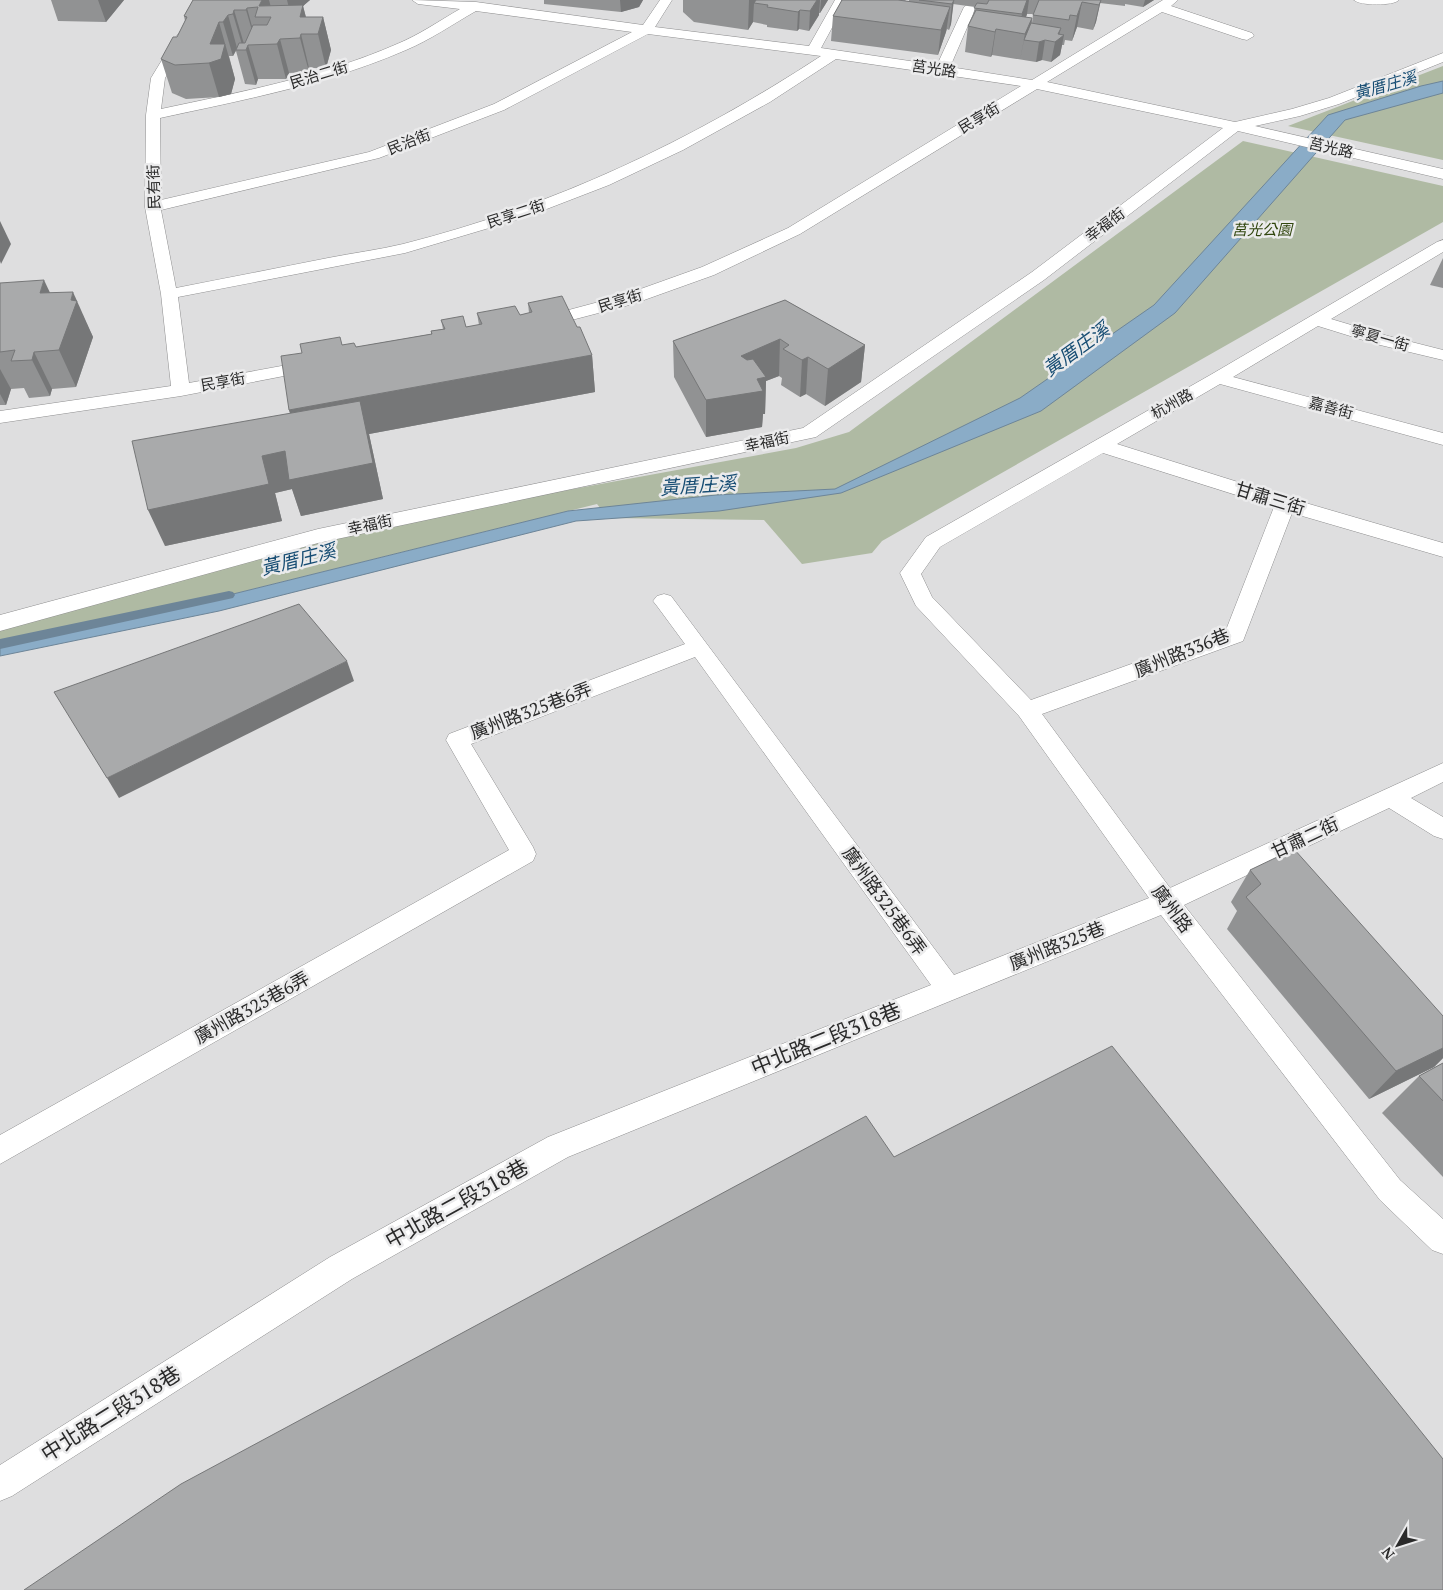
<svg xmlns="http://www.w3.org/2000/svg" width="1443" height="1590" viewBox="0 0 1443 1590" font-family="'PT Serif','Noto Sans TC',serif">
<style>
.green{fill:#afbaa3}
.water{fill:#8aacc7;stroke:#6d8598}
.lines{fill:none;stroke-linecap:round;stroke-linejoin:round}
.stream{fill:#6d8598;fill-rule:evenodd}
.service-casing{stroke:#8e8e8f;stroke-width:1}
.service{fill:#fff;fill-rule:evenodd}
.wall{fill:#919293;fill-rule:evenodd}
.shaded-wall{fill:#767778}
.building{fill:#a9aaab;stroke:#767778}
.labels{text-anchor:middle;stroke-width:5;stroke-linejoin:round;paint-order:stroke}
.far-street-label{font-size:15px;fill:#2a2a2a;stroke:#ebebec}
.far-park-label{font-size:15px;font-style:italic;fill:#31460e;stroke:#ebebec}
.far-water-label{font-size:16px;font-style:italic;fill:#174d73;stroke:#ebebec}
.street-label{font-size:18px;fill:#2a2a2a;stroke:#ebebec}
.water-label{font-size:19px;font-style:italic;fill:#174d73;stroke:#ebebec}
.near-street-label{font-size:21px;fill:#2a2a2a;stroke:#ebebec}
</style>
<rect width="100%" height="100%" fill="#dededf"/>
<!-- green -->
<g class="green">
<polygon points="1443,66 1443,160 1288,126"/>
<polygon points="1243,141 1443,186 1443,222 882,541 872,553 802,564 764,520 608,518 597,504 213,599 0,644 0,623 318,536 796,448 849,432"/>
</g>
<!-- water -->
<polygon class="water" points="1443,81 1443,93 1345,120 1175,313 1041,411 841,493 719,511 576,521 219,611 0,656 0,644 213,599 568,511 716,495 835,489 1020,398 1154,305 1328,115 1421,86"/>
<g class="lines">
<!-- stream -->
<polygon class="stream" points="229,591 233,592 235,595 233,598 0,649 0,639"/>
<!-- service casing -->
<g class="service-casing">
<g id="service">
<path d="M205 0H218L187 41 165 78 161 109C240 92 322 77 397 44 419 35 439 21 460 9L418 4 412 0 476 2 643 25 660 0H672L655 27 809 46 835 0H847L821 48 937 65 964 7 970 3 976 7 950 67 1032 80 1163 0H1178L1171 6 1252 33 1254 36 1247 40 1242 39 1162 12 1047 82 1235 122 1292 109 1329 98 1443 53V62L1339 104 1300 116 1255 126 1443 169V179L1238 131 1044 280 816 437 318 543 0 631V615L318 529 803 428 1032 272 1223 128 1037 89 800 234 714 275 633 304 541 328 535 327 532 323 535 319 621 296 702 267 788 228 1021 86 836 59 770 102 683 150 609 185 526 217 405 253 178 297 189 383 314 360 320 361 323 365 320 369 181 396 0 423V411L171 386 161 294 145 207 146 115 151 78 176 37ZM476 11 632 32 494 104 369 152 161 200 160 118C243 100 328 84 406 50 430 40 453 24 476 11ZM648 34 821 56C691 141 554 206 403 244 378 250 353 253 328 258 278 268 227 278 176 288L161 210 379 158 504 110Z"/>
<path d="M1354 0H1399C1394 6 1359 6 1354 0Z"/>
<path d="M1443 240V252L1331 319 1388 336 1443 350V360L1376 344 1318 326 1233 377 1443 433V445L1220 384 1117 444 1292 499 1443 543V557L1292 513 1243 641 1042 714 1170 888 1443 763V782L1411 798 1443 817V839L1434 836 1389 808 1184 905 1400 1180 1443 1219V1254L1432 1250 1380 1200 1161 915 568 1157 352 1279 12 1496 0 1501V1465L330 1257 548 1137 931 985 695 657 471 744 533 847 536 854 533 861 0 1164V1135L509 850 446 740 449 734 685 644 657 606 653 601 657 596 664 594 671 596 954 975 1149 898 1019 716 916 606 900 573 926 537 1212 374 1437 242ZM1103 453 1274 507 1226 630 1031 700 932 597 921 574 940 547Z"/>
</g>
</g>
<!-- service -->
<use href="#service" class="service"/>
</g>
<!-- wall -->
<g class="wall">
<polygon points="51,0 124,0 106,22 58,21"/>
<polygon points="193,0 310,0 303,6 306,17 323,17 331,50 326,68 309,68 309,72 289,73 286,79 258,79 256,85 245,84 236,51 233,56 229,56 235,79 231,94 219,97 186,99 172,93 161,59 177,37 185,21 184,16"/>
<polygon points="544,0 643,0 639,7 621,12 544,4"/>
<polygon points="683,0 828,0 820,13 819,13 819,15 809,31 799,29 797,31 767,27 767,25 753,22 748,30 694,22 683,12"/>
<path d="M841 0H906L905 1H909V0H1154L1143 7 1125 4V6L1100 3 1096 22 1093 30 1077 27 1072 41 1065 40 1064 45H1062L1060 55 1051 62 1042 60 1036 62 992 55 991 57 965 52 968 26 973 15 975 7 953 4 951 24 949 30 947 29 938 55 831 41 833 16 841 2ZM1027 14H1033L1032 23V18L1026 17Z"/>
<polygon points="1443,258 1443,288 1430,285"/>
<polygon points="0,283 50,293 76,301 93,337 76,387 52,389 50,396 29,398 24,388 11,389 6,405 0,405"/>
<polygon points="785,300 865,345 861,382 825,406 806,394 800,397 781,385 782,378 779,376 766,381 765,414 763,414 762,427 706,437 674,377 673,341"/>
<polygon points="528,303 577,327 592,355 595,392 369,434 383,499 301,516 292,489 275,493 282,521 165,546 290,413 289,410 302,353 342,345 356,347 431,334 431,331 443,329 441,320 466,327 479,325 477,313 520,315 529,313"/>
<polygon points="1250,870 1443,1016 1443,1058 1434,1067 1369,1099 1227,929 1237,911 1231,902"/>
<polygon points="1443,1063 1443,1177 1382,1113 1419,1076"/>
</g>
<!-- shaded-wall -->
<g class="shaded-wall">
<polygon points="98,0 124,0 106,22"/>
<polygon points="262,0 269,0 275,23 271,17 259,6"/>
<polygon points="287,0 310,0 303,6 310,34 300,17 291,16"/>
<polygon points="620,0 643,0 639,7 621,12"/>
<polygon points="749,0 769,0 754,3 753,22 748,30"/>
<polygon points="817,0 820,0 819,15 809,31 810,11"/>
<polygon points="821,0 828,0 820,13"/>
<polygon points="954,0 951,24 949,30 952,4"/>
<polygon points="1027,0 1029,0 1027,14 1020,34 1019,33 1022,14"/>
<polygon points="1101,0 1096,22 1093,30 1099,5"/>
<polygon points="1145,0 1154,0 1143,7"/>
<polygon points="1082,2 1077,27 1072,41 1077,16"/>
<polygon points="950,7 946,32 938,55 941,30"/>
<polygon points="247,8 256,41 256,44 246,10"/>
<polygon points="234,10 244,44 243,48 233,14"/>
<polygon points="800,10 799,29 797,31 798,12"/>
<polygon points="228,15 237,48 233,56 223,22"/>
<polygon points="323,17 331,50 326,68 318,34"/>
<polygon points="1032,18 1028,41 1024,40 1020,60 1025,34"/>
<polygon points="219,22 235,79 231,94 219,97 209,63 210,44"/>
<polygon points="1061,28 1058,39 1064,35 1060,55 1051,62 1055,42"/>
<polygon points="996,29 992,55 991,57 995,32"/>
<polygon points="301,34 309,68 309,72 300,38"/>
<polygon points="280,39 289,73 286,79 277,44"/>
<polygon points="1045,40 1042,60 1036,62 1039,42"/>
<polygon points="248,45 258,79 256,85 246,50"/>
<polygon points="0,221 11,244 1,264 0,261"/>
<polygon points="44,280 61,316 40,293"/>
<polygon points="73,292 93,337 76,387 59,350"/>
<polygon points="780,339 779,376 766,381 765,414 763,414 762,427 706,437 706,400 741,356"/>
<polygon points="865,345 861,382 825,406 828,369"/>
<polygon points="34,352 52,389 50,396 32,360"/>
<polygon points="592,355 595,392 369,434 383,499 301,516 292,489 275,493 282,521 165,546 148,510 262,456 301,447 289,410"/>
<polygon points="808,357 806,394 800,397 802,360"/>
<polygon points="0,369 11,389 6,405 0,394"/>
<polygon points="347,661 354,681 119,798 107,778"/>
<polygon points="1443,1048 1443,1058 1434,1067 1369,1099 1396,1071"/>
</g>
<!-- building -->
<g class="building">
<polygon points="193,0 262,0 259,6 303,5 300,17 323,17 318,34 301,34 300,38 280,39 277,44 248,45 246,50 236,50 239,43 245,43 253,25 267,25 271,17 255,17 258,7 247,8 246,10 234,10 233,14 228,15 223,22 219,22 210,44 225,44 221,59 209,63 175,65 161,59 173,37 177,37 187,17 184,16"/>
<polygon points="756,0 817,0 810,11 800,10 798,12 767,7 768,5 754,3"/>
<polygon points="842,0 898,0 950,7 941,30 833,16"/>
<polygon points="919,0 954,0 952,4"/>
<polygon points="989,0 1027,0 1022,14 974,8 977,3 987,4"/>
<polygon points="1039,0 1101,0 1099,5 1082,2 1077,16 1070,15 1069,20 1033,15"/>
<polygon points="976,10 1032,18 1025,34 996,29 995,32 968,26"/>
<polygon points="1031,23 1061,28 1058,34 1064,35 1055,42 1045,40 1039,42 1024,40"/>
<polygon points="44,280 40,293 73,292 71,300 77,301 59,350 34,352 32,360 11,361 15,350 0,352 0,283"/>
<polygon points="562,296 577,327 580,327 592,355 289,410 281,356 302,353 300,344 340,337 342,345 354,343 356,347 432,334 431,331 445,329 441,320 463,316 466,327 482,324 477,313 515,306 520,315 532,312 528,303"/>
<polygon points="785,300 865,345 828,369 808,357 802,360 783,349 789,345 780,339 741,356 747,360 753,359 766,377 757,379 763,391 706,400 673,341"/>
<polygon points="360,401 373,463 289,480 285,451 262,456 269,484 148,510 132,441"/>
<polygon points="299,604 347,661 107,778 54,692"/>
<polygon points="1294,849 1443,1016 1443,1048 1396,1071 1246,897 1261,884 1250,870"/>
<polygon points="1112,1046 1443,1459 1443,1590 24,1590 181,1484 866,1116 894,1157"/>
<polygon points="1443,1063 1443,1101 1419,1076"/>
</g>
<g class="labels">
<!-- far-street labels -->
<g class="far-street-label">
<text transform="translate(934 69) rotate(8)" y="5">莒光路</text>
<text transform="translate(319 75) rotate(-17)" y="5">民治二街</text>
<text transform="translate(979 118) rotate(-31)" y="5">民享街</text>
<text transform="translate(409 142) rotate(-21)" y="5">民治街</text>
<text transform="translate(1331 148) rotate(13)" y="5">莒光路</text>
<text transform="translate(154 187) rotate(-92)" y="5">民有街</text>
<text transform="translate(516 214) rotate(-18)" y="5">民享二街</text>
<text transform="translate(1105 225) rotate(-37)" y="5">幸福街</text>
<text transform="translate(620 301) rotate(-17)" y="5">民享街</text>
<text transform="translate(1380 338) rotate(16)" y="5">寧夏一街</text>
<text transform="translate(223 382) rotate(-10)" y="5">民享街</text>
<text transform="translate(1172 404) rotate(-29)" y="5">杭州路</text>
<text transform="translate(1331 408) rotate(15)" y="5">嘉善街</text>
<text transform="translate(767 442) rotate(-12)" y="5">幸福街</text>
<text transform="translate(370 525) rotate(-12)" y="5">幸福街</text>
</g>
<!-- far-park labels -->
<g class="far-park-label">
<text x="1262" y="235">莒光公園</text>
</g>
<!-- far-water labels -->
<g class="far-water-label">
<text transform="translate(1385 85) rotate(-16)" y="6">黃厝庄溪</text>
</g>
<!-- street labels -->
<g class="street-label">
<text transform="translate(1270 499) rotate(17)" y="6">甘肅三街</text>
<text transform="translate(1182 653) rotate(-22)" y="6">廣州路336巷</text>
<text transform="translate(531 711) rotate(-21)" y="6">廣州路325巷6弄</text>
<text transform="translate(1305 838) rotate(-25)" y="6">甘肅二街</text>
<text transform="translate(884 901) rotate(54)" y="6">廣州路325巷6弄</text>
<text transform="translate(1172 909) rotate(53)" y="6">廣州路</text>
<text transform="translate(1057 946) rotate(-22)" y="6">廣州路325巷</text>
<text transform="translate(252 1008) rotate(-29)" y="6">廣州路325巷6弄</text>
</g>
<!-- water labels -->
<g class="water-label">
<text transform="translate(1076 349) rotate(-36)" y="7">黃厝庄溪</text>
<text transform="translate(698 485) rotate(-4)" y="7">黃厝庄溪</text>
<text transform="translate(298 559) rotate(-14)" y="7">黃厝庄溪</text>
</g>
<!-- near-street labels -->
<g class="near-street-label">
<text transform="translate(826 1039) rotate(-22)" y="7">中北路二段318巷</text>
<text transform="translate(457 1204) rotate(-29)" y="7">中北路二段318巷</text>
<text transform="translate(111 1414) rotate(-32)" y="7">中北路二段318巷</text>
</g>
</g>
<!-- north arrow -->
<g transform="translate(1398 1545) rotate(231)" stroke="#ebebec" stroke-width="4" paint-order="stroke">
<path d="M0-4L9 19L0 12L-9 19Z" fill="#2a2a2a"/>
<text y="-8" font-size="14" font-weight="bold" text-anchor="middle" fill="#2a2a2a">N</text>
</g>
</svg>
